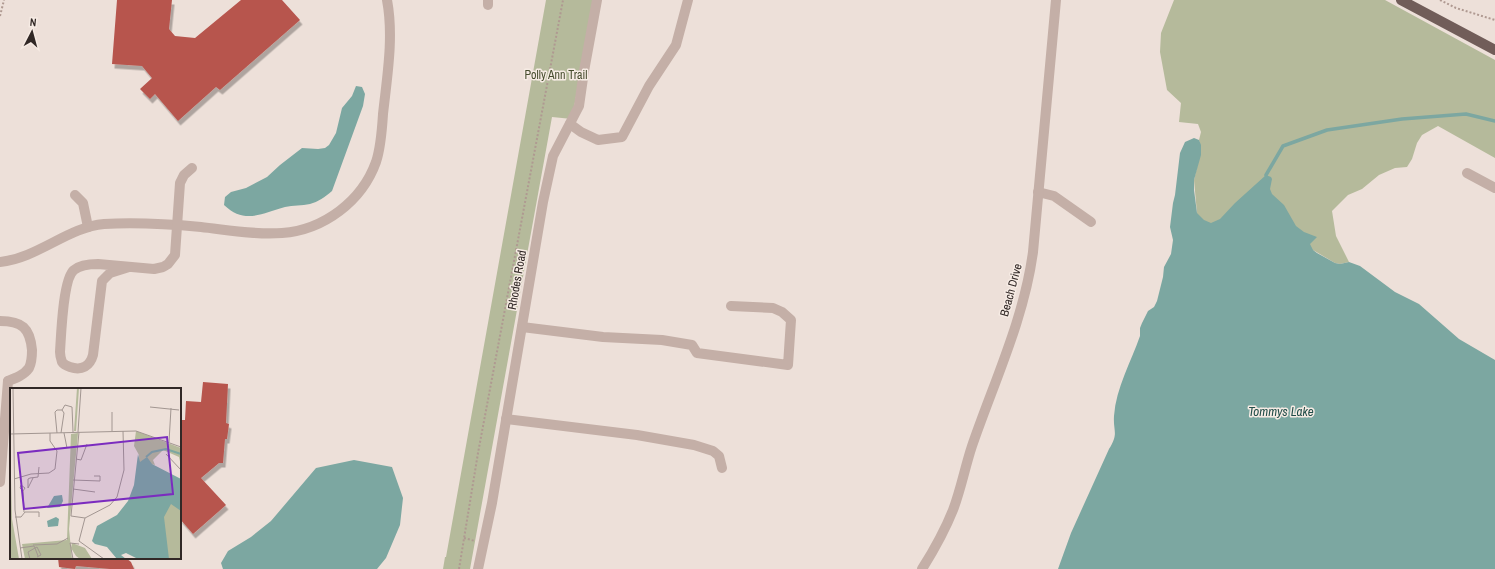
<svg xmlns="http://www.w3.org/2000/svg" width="1495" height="569" viewBox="0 0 1495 569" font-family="'Archivo Narrow',sans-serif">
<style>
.green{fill:#b5ba9b}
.water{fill:#7ca7a1}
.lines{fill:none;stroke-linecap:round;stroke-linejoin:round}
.stream{stroke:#7ca7a1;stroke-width:3.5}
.building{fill:#b7554e;filter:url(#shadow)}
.path{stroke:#af9991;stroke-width:2;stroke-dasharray:2 2;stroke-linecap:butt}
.minor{stroke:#c4afa7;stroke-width:10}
.major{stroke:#715d59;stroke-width:10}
.labels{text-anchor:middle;stroke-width:3;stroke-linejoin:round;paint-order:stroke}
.park-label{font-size:12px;fill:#464c2d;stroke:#f6ebe4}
.street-label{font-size:12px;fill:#312826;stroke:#f6ebe4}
.water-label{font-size:13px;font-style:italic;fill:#214d49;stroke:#f6ebe4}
.inset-river{fill:none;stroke:#7ca7a1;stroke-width:2}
.inset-road{fill:none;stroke:#a29691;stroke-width:1}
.view{fill:#7b2cbf;fill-opacity:0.15;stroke:#7b2cbf;stroke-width:2}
.inset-edge{fill:none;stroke:#312826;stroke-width:2}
</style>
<defs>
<filter id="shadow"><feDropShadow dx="2.5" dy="4.5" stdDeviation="0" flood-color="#0004"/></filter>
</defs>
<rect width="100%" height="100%" fill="#ede0d9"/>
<!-- green -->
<g class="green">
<polygon points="546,0 593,0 572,119 552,117 470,569 443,569 445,557 446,557"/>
<polygon points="1174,0 1385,0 1495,60 1495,158 1438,126 1422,135 1417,143 1412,159 1407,167 1395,168 1379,175 1362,189 1348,195 1332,211 1336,236 1349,262 1340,264 1335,263 1313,250 1495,569 1147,569 1197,213 1194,180 1201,150 1199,140 1201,132 1198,124 1179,122 1181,103 1167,90 1160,52 1161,33"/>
</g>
<!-- water -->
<g class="water">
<path d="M356 86 362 87 365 94 363 106 332 191C325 197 318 202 310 204 302 206 293 205 285 207 262 213 245 225 224 205L225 197 231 192 246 188 267 177 280 165 302 148 318 149 325 148 329 145 336 133 342 108 352 96Z"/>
<path d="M1194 138 1199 140 1201 145V155L1194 180V190L1197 213 1204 220 1211 223 1220 219 1235 203 1266 175 1271 177 1272 179 1270 189 1272 194 1284 205 1296 226 1304 232 1317 237 1310 244 1313 250 1317 253 1335 263 1340 264 1349 262 1360 266 1395 292 1419 304 1459 339 1495 360V569H1058L1071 533 1109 449C1119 433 1113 432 1114 416 1116 388 1131 362 1140 336V328L1142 323 1148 311 1154 307 1157 301 1163 277 1164 267 1171 254 1173 240 1170 227 1173 203 1175 195 1180 153 1185 142Z"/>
<polygon points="354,460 392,467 403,498 400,525 386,558 377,569 223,569 221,563 228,551 251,537 271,521 316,468"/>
</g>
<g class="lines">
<!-- stream -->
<polyline class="stream" points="1266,175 1283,146 1327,130 1402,119 1466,114 1495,121"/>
</g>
<!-- building -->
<g class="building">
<polygon points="117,0 172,0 169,29 175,36 195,38 241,0 282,0 300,20 220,90 216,87 178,121 155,94 150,99 140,89 152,78 142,66 112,64"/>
<polygon points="203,382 228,384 226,423 229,424 227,439 225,439 223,463 219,463 201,478 226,505 193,534 180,519 180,446 181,446 180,428 182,420 185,420 186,401 201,402"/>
<polygon points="58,558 126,558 131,562 134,569 110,569 76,566 75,569 59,567"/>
</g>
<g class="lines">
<!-- path -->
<g class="path">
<polyline points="1440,0 1456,8 1495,20"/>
<polyline points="0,16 4,0"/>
<polyline points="464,538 475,541"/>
<polyline points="459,569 478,453 563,0"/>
</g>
<!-- minor -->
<g class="minor">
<polyline points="488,5 488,0"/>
<polyline points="570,124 581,132 598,140 622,137 649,86 676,45 688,0"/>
<polyline points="1467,173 1495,188"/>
<polyline points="1038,192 1054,196 1091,222"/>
<polyline points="75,195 83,203 88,227"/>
<path d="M0 262C38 258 68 227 104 224 136 222 169 224 201 227 228 230 255 235 282 233 324 230 362 201 376 162 381 147 382 130 383 114 387 77 394 37 387 0"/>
<path d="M129 267 110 273 102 281 93 355C90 366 82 371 70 367 67 366 64 365 62 362 61 359 60 355 60 352 61 337 63 278 74 270 80 265 90 264 98 264L154 269 163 267 168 264 175 255 180 183 184 175 192 168"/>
<path d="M0 321C22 321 30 328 32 350 32 356 32 362 29 368 24 375 16 378 8 381"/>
<polyline points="522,327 603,337 662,340 692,345 697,353 788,365 791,320 782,312 773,308 731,306"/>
<polyline points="506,419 637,435 694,445 713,451 719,456 722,468"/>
<polyline points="0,482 8,381"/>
<polyline points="478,569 492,503 543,202 553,156 579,106 584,71 597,0"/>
<path d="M922 569C934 550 945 530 953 510 961 489 965 467 972 446 994 382 1024 319 1033 252L1056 0"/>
</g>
<!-- major -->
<polyline class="major" points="1401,0 1495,50"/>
</g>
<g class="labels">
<!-- park labels -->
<g class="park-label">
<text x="556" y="79">Polly Ann Trail</text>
</g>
<!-- street labels -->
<g class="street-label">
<text transform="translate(517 280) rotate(-80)" y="4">Rhodes Road</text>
<text transform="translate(1011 290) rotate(-75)" y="4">Beach Drive</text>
</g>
<!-- water labels -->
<g class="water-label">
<text x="1281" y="416">Tommys Lake</text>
</g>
</g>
<!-- overview -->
<g transform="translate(10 388)">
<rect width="171" height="171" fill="#ede0d9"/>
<path d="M67 0H69L66 43H64ZM126 43 171 60V78L169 69 153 62 143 72 145 77 141 76 171 96V171H130L129 67 124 58ZM68 45 59 141 62 171H15L12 156 57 152 61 46ZM0 49 2 131 9 171H0ZM62 155 75 160 82 171H70L66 168 61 160Z" fill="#b5ba9b"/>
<path d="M128 66 130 74 137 69 142 76 171 91V123L161 116 154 129 159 171H128L116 165 111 167 116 171H107L97 159 85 156 82 153 87 138 107 127 118 113 124 97ZM52 107 53 113 50 119 37 120 44 108ZM46 129 49 131 48 138 38 139 37 133Z" fill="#7ca7a1"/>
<path class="inset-river" d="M136 69 142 64 156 61 171 66"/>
<path class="inset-road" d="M3 0 5 122 12 171M140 19 169 22M52 22 55 17 62 19 63 44M102 24V43M68 44 71 0M69 44 61 128 75 130 100 117 107 109 114 82 113 43M47 45 45 24 47 22H52L54 25 51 45M54 45 57 60M0 46 126 43 171 59M159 54 161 20M156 66 171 82M66 71 71 72 77 56M23 90 18 100V91L20 90 28 89 29 79M4 91 21 86 39 85 45 81 47 63 40 53V45M63 92 90 93V88H84M63 101 85 104M13 103 10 100 11 97 15 100 13 103 14 124M5 129H11L15 124H29V129M75 130 69 153 94 171M23 157 47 156 58 150M10 160 24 158 25 160 18 164 20 171M27 169 31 167 27 159 25 160 28 168M63 171 60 155 69 156"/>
<path class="view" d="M157 49 163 106 14 121 8 65Z"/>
<rect width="171" height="171" class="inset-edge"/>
</g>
<!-- north arrow -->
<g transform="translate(32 32) rotate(6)" stroke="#f6ebe4" stroke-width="3" paint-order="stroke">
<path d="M0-3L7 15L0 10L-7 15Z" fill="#312826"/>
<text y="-6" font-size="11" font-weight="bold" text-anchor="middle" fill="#312826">N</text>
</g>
</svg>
